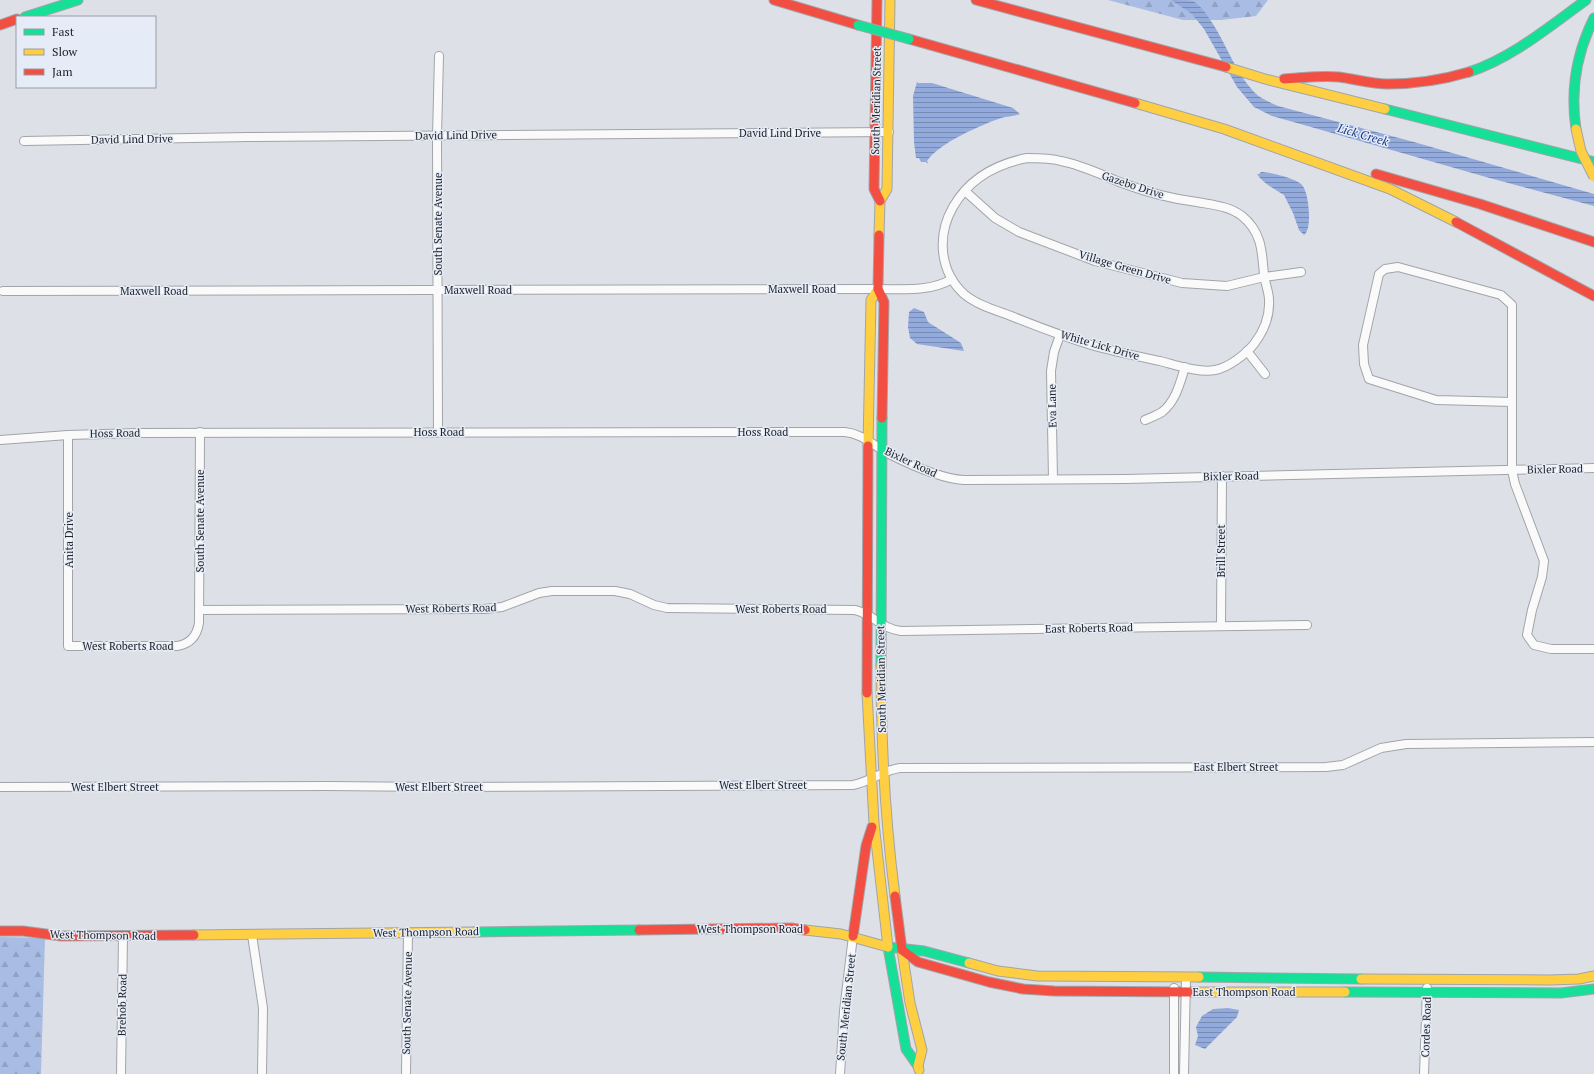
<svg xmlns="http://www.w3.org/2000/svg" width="1594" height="1074" viewBox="0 0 1594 1074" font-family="'PT Serif',serif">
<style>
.forest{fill:url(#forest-firs)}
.water{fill:url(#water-rules)}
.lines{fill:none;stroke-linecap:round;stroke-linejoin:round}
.street-casing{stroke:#a1a4a8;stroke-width:10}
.fast-casing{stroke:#a1a4a8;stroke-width:11}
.slow-casing{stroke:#a1a4a8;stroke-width:11}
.jam-casing{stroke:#a1a4a8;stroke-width:11}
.street{stroke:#fafafb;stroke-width:8}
.fast{stroke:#16e098;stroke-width:9}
.slow{stroke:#ffcf43;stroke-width:9}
.jam{stroke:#f24e42;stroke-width:9}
.fast-bridge-casing{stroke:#a1a4a8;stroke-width:11;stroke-linecap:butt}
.slow-bridge-casing{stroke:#a1a4a8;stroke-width:11;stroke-linecap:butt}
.fast-bridge{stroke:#16e098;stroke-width:9}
.slow-bridge{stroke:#ffcf43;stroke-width:9}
.labels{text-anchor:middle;stroke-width:3;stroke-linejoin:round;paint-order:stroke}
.street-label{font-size:11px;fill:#222429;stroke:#e6ecf7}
.water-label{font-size:12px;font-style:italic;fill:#173887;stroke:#e6ecf7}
</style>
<defs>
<pattern id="forest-firs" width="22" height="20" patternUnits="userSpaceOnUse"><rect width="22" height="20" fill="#a8bce4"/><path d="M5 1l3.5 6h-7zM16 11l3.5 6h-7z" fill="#90a1c4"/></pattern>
<pattern id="water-rules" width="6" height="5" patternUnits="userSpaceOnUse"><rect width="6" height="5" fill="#92aadc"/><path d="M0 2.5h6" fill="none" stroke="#778ab2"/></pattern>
</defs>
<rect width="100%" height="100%" fill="#dde0e6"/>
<!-- forest -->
<g class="forest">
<polygon points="1108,0 1268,0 1256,16 1221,20 1183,20"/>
<polygon points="0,937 45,938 41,1074 0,1074"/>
</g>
<!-- water -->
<g class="water">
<path d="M1171 0C1177 0 1187 0 1193 1 1201 6 1207 15 1213 24 1227 46 1236 73 1254 92 1261 99 1269 102 1278 106L1414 142 1594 194V206L1486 177 1304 125 1272 116 1254 107 1237 87 1204 29 1192 14Z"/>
<path d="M917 82 918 83H932L1013 108 1020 114C1014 117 1007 116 1001 118 981 125 939 143 927 161L928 164 926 162H921L919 158H916L914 142 913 96Z"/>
<path d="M1261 172C1270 172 1297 179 1302 185 1309 193 1311 222 1307 231 1306 233 1305 234 1304 235L1299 230 1293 213 1284 195C1274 189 1263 183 1257 174H1259Z"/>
<polygon points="914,308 924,312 928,322 961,343 964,351 917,344 910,338 908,327 909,312"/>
<polygon points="1228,1008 1239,1010 1237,1017 1205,1049 1195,1045 1198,1036 1196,1027 1202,1016 1213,1009"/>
</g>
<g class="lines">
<!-- street casing -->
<g class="street-casing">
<g id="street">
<polyline points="24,141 248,137 889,132"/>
<path d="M1027 158C1038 158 1050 158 1061 161 1082 165 1102 175 1122 183 1146 192 1172 199 1197 202 1213 205 1229 206 1242 216 1262 232 1262 252 1264 275 1265 283 1269 292 1269 300 1270 317 1264 331 1254 344 1246 354 1228 368 1215 370 1199 373 1176 365 1160 361 1136 356 1111 351 1088 344 1062 336 1036 326 1011 316 995 310 977 305 964 294 939 271 937 235 953 207 969 179 996 164 1027 158Z"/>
<polyline points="965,191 995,218 1019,232 1095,261 1182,283 1227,286 1264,277 1301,272"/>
<path d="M3 291 878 289C903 289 930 292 952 279"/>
<polyline points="1247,351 1265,374"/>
<polyline points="1512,402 1436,400 1369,379 1364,364 1363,345 1379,274 1385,269 1398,267 1501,295 1512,305 1512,470 1515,484 1544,561 1542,577 1532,610 1527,635 1534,645 1551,649 1594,649"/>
<path d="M1145 420C1150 418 1157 415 1162 412 1176 401 1180 383 1185 367"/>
<polyline points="438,432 437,136 439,56"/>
<path d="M68 435V646H177C190 644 197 636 199 623L200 432"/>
<path d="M0 440 68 435 140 433 845 432C863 434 874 446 889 454 909 464 942 479 964 480L1126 479 1594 468"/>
<polyline points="1053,479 1051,371 1054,352 1060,335"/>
<path d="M199 610 485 609 502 607 539 593 552 591H615L630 594 654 605 667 608 855 610C874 614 879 628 901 631L1307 625"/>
<polyline points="1221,626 1222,476"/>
<path d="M0 787 328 786 435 787 853 785C870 782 883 770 900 768L1326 767 1343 765 1381 748 1406 744 1594 742"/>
<polyline points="252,935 263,1008 262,1074"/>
<polyline points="121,1074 123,936"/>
<polyline points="406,1074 408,933"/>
<polyline points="840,1074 844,1011 853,936"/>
<polyline points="1174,1074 1174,988"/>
<polyline points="1184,1074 1186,978"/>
<polyline points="1424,1074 1427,988"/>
</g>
</g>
<!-- fast casing -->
<g class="fast-casing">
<g id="fast">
<polyline points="25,17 78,0"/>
<path d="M1469 72C1512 58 1550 26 1586 0"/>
<polyline points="1385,109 1594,162"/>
<path d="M1576 129C1570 89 1576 54 1594 18"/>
<polyline points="881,665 882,418"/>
<polyline points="474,932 639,930"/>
<polyline points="1199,977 1361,979"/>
<polyline points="1345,992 1561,993 1594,989"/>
<polyline points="918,1066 906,1049 888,947 924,951 969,963"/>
</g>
</g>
<!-- slow casing -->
<g class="slow-casing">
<g id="slow">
<polyline points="1226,67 1265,79 1385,109"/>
<polyline points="1135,103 1224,129 1390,189 1456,222"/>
<polyline points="879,235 880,201 887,189 890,0"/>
<polyline points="868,446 871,300 878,289"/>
<path d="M881 665C881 742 885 819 895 896"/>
<polyline points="805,930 841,934 888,947 874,823 867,693"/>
<polyline points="194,935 474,932"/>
<polyline points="902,950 910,1003 922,1050 918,1066 919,1070"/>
<polyline points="969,963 998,971 1037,976 1199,977"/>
<polyline points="1361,979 1550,980 1579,979 1594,976"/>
<polyline points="1192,992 1345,992"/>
</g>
</g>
<!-- jam casing -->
<g class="jam-casing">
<g id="jam">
<polyline points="774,0 858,25"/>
<polyline points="877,0 874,189 880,201"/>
<polyline points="976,0 1226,67"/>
<polyline points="0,25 17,19"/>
<polyline points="909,39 1135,103"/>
<path d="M1284 79C1302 78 1321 75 1339 77 1355 79 1371 84 1388 84 1416 84 1442 80 1469 72"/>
<polyline points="1376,174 1480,204 1594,242"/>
<polyline points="1456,222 1594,296"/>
<polyline points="879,235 878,289 884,302 882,418"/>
<polyline points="867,693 868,446"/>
<polyline points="895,896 902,950"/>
<polyline points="639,930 791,928 805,930"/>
<polyline points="0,931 23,931 61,936 194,935"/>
<polyline points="853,936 866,846 872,827"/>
<polyline points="902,950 918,962 989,982 1023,989 1054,991 1192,992"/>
</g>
</g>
<!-- street -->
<use href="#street" class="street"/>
<!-- fast -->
<use href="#fast" class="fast"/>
<!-- slow -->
<use href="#slow" class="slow"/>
<!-- jam -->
<use href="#jam" class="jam"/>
<!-- fast-bridge casing -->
<g class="fast-bridge-casing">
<polyline id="fast-bridge" points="858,25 909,39"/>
</g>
<!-- slow-bridge casing -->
<g class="slow-bridge-casing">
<polyline id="slow-bridge" points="1576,129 1581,151 1594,177"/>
</g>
<!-- fast-bridge -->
<use href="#fast-bridge" class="fast-bridge"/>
<!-- slow-bridge -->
<use href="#slow-bridge" class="slow-bridge"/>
</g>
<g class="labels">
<!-- street labels -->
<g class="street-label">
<text transform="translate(876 101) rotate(-89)" y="4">South Meridian Street</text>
<text x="780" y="137">David Lind Drive</text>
<text transform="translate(456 135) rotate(-1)" y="4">David Lind Drive</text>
<text transform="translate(132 139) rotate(-1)" y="4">David Lind Drive</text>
<text transform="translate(1133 185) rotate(18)" y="4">Gazebo Drive</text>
<text transform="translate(438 224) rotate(-90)" y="4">South Senate Avenue</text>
<text transform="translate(1125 267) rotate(16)" y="4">Village Green Drive</text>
<text x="802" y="293">Maxwell Road</text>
<text x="478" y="294">Maxwell Road</text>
<text x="154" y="295">Maxwell Road</text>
<text transform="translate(1100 345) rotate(16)" y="4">White Lick Drive</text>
<text transform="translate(1052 406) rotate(-91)" y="4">Eva Lane</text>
<text x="439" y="436">Hoss Road</text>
<text x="763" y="436">Hoss Road</text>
<text transform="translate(115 433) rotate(-1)" y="4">Hoss Road</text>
<text transform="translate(911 462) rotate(25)" y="4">Bixler Road</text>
<text transform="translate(1555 469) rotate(-1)" y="4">Bixler Road</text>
<text transform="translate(1231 476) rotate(-1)" y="4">Bixler Road</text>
<text transform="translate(200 521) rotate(-90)" y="4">South Senate Avenue</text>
<text transform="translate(69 540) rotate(-90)" y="4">Anita Drive</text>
<text transform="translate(1221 551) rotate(-90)" y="4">Brill Street</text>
<text transform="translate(451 608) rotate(-1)" y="4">West Roberts Road</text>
<text x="781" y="613">West Roberts Road</text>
<text transform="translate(1089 628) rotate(-1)" y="4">East Roberts Road</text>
<text x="128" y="650">West Roberts Road</text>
<text transform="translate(881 679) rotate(-91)" y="4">South Meridian Street</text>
<text x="1236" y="771">East Elbert Street</text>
<text x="763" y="789">West Elbert Street</text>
<text x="115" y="791">West Elbert Street</text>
<text x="439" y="791">West Elbert Street</text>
<text x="750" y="933">West Thompson Road</text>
<text transform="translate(426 932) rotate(-1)" y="4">West Thompson Road</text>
<text transform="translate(103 935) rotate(1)" y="4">West Thompson Road</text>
<text x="1244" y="996">East Thompson Road</text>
<text transform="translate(407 1003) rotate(-89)" y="4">South Senate Avenue</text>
<text transform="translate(122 1005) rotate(-89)" y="4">Brehob Road</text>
<text transform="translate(846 1007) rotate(-84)" y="4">South Meridian Street</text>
<text transform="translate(1426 1027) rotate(-88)" y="4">Cordes Road</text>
</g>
<!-- water labels -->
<g class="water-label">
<text transform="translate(1363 135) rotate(16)" y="4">Lick Creek</text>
</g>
</g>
<!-- legend -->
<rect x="16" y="16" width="140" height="72" fill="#e6ecf7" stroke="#989ca5"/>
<rect x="24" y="29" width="20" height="6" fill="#16e098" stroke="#989ca5"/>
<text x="52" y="36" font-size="12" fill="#222429">Fast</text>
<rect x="24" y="49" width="20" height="6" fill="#ffcf43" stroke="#989ca5"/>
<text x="52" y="56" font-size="12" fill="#222429">Slow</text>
<rect x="24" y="69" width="20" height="6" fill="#f24e42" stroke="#989ca5"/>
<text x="52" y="76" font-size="12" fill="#222429">Jam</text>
</svg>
